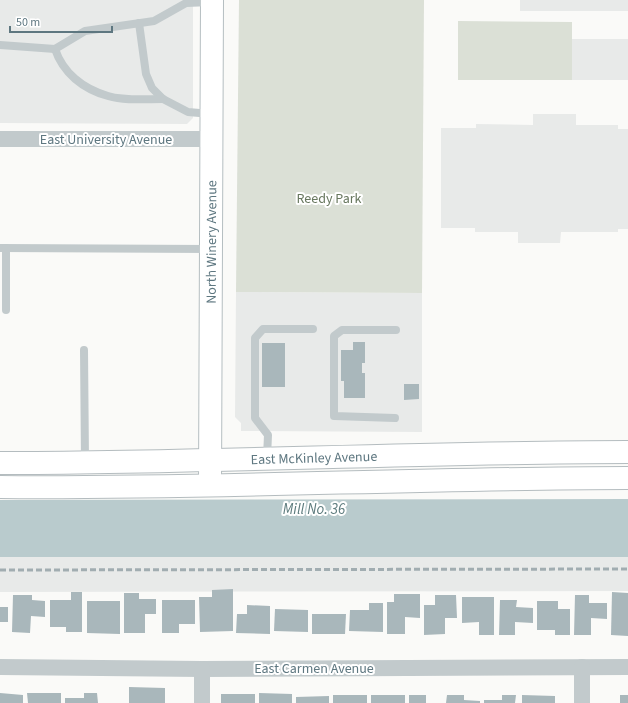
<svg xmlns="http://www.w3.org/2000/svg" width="628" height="703" viewBox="0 0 628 703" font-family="'Source Sans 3',sans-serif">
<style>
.built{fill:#e8eae9}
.green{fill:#dbe0d6}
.water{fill:#b9cbcd}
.building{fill:#a9b7bb}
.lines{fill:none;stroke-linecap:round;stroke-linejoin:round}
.secondary-casing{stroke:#b5bec1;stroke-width:24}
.primary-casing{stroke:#b4bcbf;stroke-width:24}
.lane{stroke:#c2cacc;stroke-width:8}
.street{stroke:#c2cacc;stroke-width:16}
.secondary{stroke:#fff;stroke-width:22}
.primary{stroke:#fff;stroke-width:22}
.rail{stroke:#a1adb1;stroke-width:3;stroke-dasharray:6 3;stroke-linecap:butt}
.labels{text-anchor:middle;stroke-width:4;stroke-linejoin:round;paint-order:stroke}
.street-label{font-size:14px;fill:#5e7780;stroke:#fff}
.park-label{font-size:14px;fill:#67775e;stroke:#fff}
.water-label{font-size:15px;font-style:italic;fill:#5e7c7e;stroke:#fff}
</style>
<rect width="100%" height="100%" fill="#fafaf8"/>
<!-- built -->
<g class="built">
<polygon points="0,0 193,0 193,118 187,124 0,123"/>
<rect x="520" y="0" width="108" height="11"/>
<rect x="572" y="39" width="56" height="41"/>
<polygon points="533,114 576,114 576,125 618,125 618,129 628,129 628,229 618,229 618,232 561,232 560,243 518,243 518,232 475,232 475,228 441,228 441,128 476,128 476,124 533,125"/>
<polygon points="236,292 422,293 422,432 241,431 241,423 235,417"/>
<polygon points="0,557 628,557 628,591 0,592"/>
</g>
<!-- green -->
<g class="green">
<polygon points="239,0 424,0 422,293 236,292"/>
<polygon points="458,21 572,22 572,80 458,80"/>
</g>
<!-- water -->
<polygon class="water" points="628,499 628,557 0,557 0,500"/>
<!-- building -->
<g class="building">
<polygon points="353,342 365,342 365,363 362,363 362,373 365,373 365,398 344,398 344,381 341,381 341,350 353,350"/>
<rect x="262" y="343" width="23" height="44"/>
<polygon points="404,384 419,384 419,399 404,400"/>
<polygon points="233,589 233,631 200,632 199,597 212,597 212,590"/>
<polygon points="71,592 82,592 82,632 66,632 66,627 50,627 50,600 71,600"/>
<polygon points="612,592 628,593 628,636 611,635"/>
<polygon points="124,593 139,593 139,599 156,599 156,614 145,614 145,633 124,633"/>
<polygon points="394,594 420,594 420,618 405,617 405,634 387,634 387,602 394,602"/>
<polygon points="13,595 32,595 32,600 45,601 45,617 31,616 30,633 12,632"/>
<polygon points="435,595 456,595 457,618 445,618 445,634 424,635 424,605 435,605"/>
<polygon points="575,595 589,595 589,603 607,603 607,619 591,618 591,635 574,635"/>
<polygon points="462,597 494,597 494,635 479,635 479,622 462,623"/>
<polygon points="162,600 195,600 195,624 179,624 179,633 162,633"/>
<polygon points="500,600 517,600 516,607 533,608 533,623 515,622 515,635 499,635"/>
<polygon points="87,601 120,601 120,634 87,633"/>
<polygon points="537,601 558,601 558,609 570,609 570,635 555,635 555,630 537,630"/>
<polygon points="369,603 383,603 383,632 349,631 350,610 369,610"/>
<polygon points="247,605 270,606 270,634 236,633 237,614 247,614"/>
<rect x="0" y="607" width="8" height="15"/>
<polygon points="275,609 308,610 308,632 274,631"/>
<polygon points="312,614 346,614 345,634 312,634"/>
<polygon points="129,687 165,688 165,703 129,703"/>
<polygon points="0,693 23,695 23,703 0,703"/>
<polygon points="27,693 61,693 61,703 28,703"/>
<polygon points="84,693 97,693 98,703 65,703 65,698 84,698"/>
<polygon points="259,693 292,694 292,703 259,703"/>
<rect x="221" y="694" width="34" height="9"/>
<rect x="333" y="695" width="34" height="8"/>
<rect x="371" y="695" width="34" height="8"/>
<rect x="409" y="695" width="17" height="8"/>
<polygon points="447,695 464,695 464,700 480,701 480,703 446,703"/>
<polygon points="502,695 516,695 515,703 484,703 484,700 502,700"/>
<polygon points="522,695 555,696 555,703 522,703"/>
<rect x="620" y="695" width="8" height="8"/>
<polygon points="329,696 329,703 296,703 296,697"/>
</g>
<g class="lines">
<!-- secondary casing -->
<g class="secondary-casing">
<g id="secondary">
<path id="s1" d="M210 485 212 0"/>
</g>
</g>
<!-- primary casing -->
<g class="primary-casing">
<g id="primary">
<path id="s2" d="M0 463C209 463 419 452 628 452"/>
<path d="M0 487C209 489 419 478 628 478"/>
</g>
</g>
<!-- lane -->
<g class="lane">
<polyline points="139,23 146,74 152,88 163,99 188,112 211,114"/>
<polyline points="0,45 55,49 85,31 154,21 186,3 211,2"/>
<path d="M55 49C63 73 83 89 108 96 125 101 145 99 163 99"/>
<polyline points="0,248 210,249"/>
<polyline points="6,248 6,310"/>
<polyline points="84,350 85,461"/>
<polyline points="395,418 334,416 334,336 342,330 396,330"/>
<polyline points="267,457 268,435 255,418 255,338 263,329 313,329"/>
</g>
<!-- street -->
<g class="street">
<polyline points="0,139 212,139"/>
<polyline points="0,667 202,669 628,667"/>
<polyline points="582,667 582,703"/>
<polyline points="202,669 202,703"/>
</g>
<!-- secondary -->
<use href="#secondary" class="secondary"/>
<!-- primary -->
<use href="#primary" class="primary"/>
<!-- rail -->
<polyline class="rail" points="0,570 628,569"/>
</g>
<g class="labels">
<!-- street labels -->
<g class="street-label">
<text x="106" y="144">East University Avenue</text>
<text dy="5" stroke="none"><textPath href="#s1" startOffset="243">North Winery Avenue</textPath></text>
<text dy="5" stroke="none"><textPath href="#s2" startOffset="314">East McKinley Avenue</textPath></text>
<text x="314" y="673">East Carmen Avenue</text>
</g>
<!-- park labels -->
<g class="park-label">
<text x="329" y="203">Reedy Park</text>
</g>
<!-- water labels -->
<g class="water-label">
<text x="314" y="514">Mill No. 36</text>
</g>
</g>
<!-- scale -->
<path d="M10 26v6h102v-6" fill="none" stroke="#5e7780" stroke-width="2"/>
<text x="16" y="26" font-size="12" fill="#5e7780" stroke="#ffffff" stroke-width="3" paint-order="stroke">50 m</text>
</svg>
